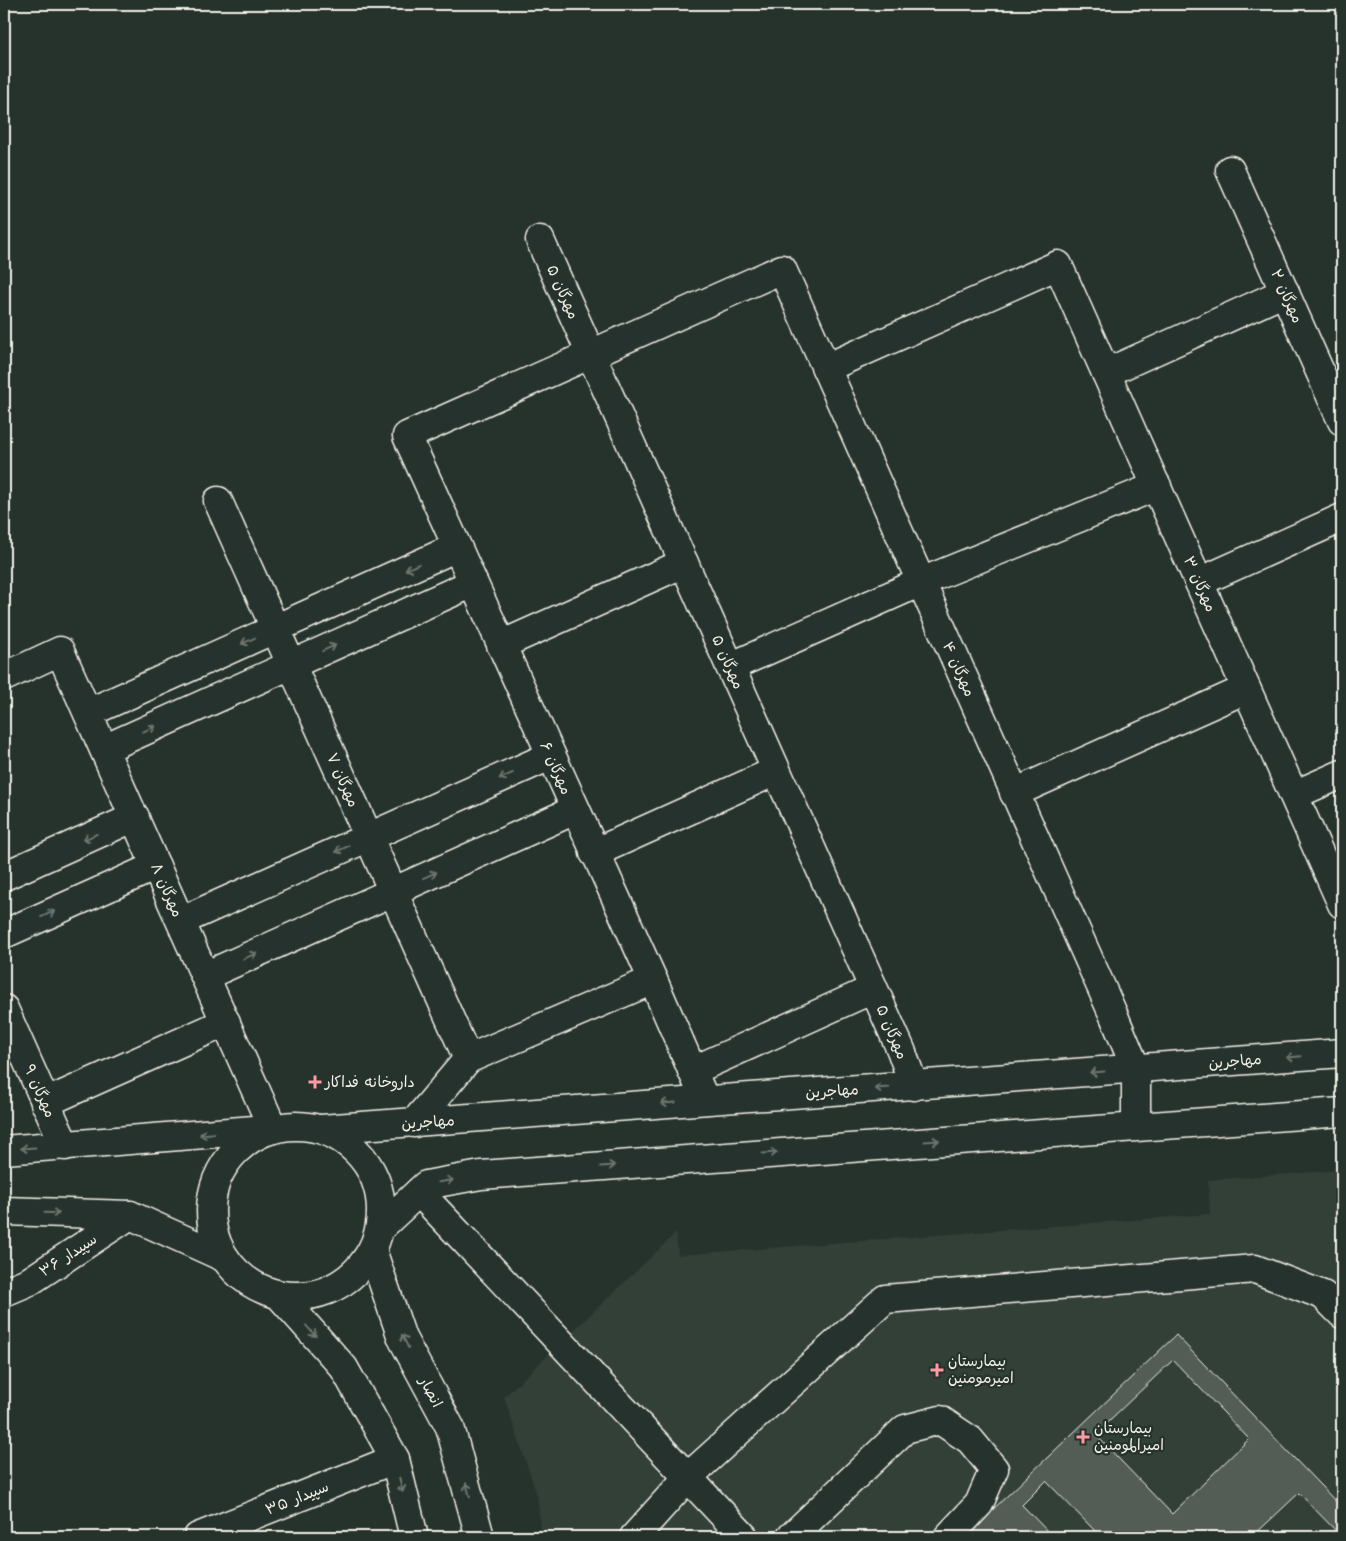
<svg xmlns="http://www.w3.org/2000/svg" width="1346" height="1541" viewBox="0 0 1346 1541" font-family="'Architects Daughter','Playpen Sans Arabic',sans-serif">
<style>
.built{fill:#333f39}
.building{fill:#525c55;stroke:#f4f1e8;fill-rule:evenodd}
.lines{fill:none;stroke-linecap:round;stroke-linejoin:round}
.minor-casing{stroke:#f4f1e8;stroke-width:31}
.major-casing{stroke:#f4f1e8;stroke-width:31}
.minor{stroke:#26332d;stroke-width:28}
.major{stroke:#26332d;stroke-width:28}
.oneway{stroke:#6e766e}
.poi-dot{fill:#ff9aa2;stroke:#26332d;stroke-width:2}
.labels{text-anchor:middle;stroke-width:4.5;stroke-linejoin:round;paint-order:stroke}
.street-label{font-size:15px;fill:#f4f1e8;stroke:#26332d}
.poi-label{font-size:15px;fill:#f4f1e8;stroke:#26332d;text-anchor:start}
</style>
<rect width="100%" height="100%" fill="#26332d"/>
<filter id="ink" filterUnits="userSpaceOnUse"><feTurbulence type="fractalNoise" baseFrequency=".02" numOctaves="2"/><feDisplacementMap in="SourceGraphic" scale="10" xChannelSelector="R" yChannelSelector="G"/><feConvolveMatrix kernelMatrix="1 2 1 2 8 2 1 2 1" color-interpolation-filters="sRGB"/></filter>
<g filter="url(#ink)">
<!-- built -->
<polygon class="built" points="1342,1170 1342,1537 542,1537 537,1495 504,1397 676,1233 678,1255 1210,1214 1208,1180"/>
<!-- building -->
<path class="building" d="M1176 1335 1342 1508V1537L1299 1493 1252 1537H1101L1046 1481 1022 1505 1053 1537H964ZM1173 1360 1249 1439 1172 1514 1095 1434Z"/>
<g class="lines">
<!-- minor casing -->
<g class="minor-casing">
<g id="minor">
<polyline points="1230,170 1342,421"/>
<polyline points="540,240 901,1050 914,1086"/>
<polyline points="826,368 1058,265 1342,904"/>
<polyline points="1106,373 1285,292"/>
<polyline points="218,501 468,1059"/>
<polyline points="1199,582 1342,518"/>
<polyline points="501,645 684,563"/>
<polyline points="730,667 921,582 1157,486"/>
<polyline points="4,677 60,651 273,1129"/>
<polyline points="88,713 457,547"/>
<polyline points="104,749 473,583"/>
<polyline points="1014,793 1246,689"/>
<polyline points="1294,795 1342,774"/>
<polyline points="594,853 776,771"/>
<polyline points="4,876 135,817"/>
<polyline points="181,921 550,756"/>
<polyline points="4,934 156,866"/>
<polyline points="205,976 575,810"/>
<polyline points="4,1009 65,1146"/>
<polyline points="692,1071 873,989"/>
<polyline points="705,1100 653,980 407,436 782,269 1114,1016 1136,1069"/>
<polyline points="45,1103 226,1022"/>
<polyline points="414,1123 468,1059 653,980"/>
<polyline points="419,1192 744,1537"/>
<polyline points="4,1292 30,1281 130,1215"/>
<polyline points="198,1537 395,1459"/>
<polyline points="634,1537 688,1477 885,1299 1255,1269 1323,1295 1342,1314"/>
<polyline points="791,1537 905,1429 940,1420 970,1440 994,1469 979,1504 948,1537"/>
</g>
</g>
<!-- major casing -->
<g class="major-casing">
<g id="major">
<polyline points="1136,1069 1136,1126"/>
<circle cx="296" cy="1211" r="85"/>
<polyline points="321,1129 1342,1053"/>
<polyline points="4,1150 267,1129"/>
<polyline points="4,1211 130,1215 225,1258"/>
<polyline points="380,1228 426,1185 481,1175 1342,1112"/>
<polyline points="372,1250 402,1338 450,1427 480,1537"/>
<polyline points="279,1295 344,1368 395,1459 414,1537"/>
</g>
</g>
<!-- minor -->
<use href="#minor" class="minor"/>
<!-- major -->
<use href="#major" class="major"/>
</g>
<!-- one-way arrows -->
<defs><path id="oneway-shaft" d="M-6 0H5M1.5-3L5.5 0L1.5 3" fill="none" stroke-width="1.6" stroke-linecap="round" stroke-linejoin="round" transform="scale(1.25)"/></defs>
<g class="oneway">
<use href="#oneway-shaft" transform="translate(412 567) rotate(156)"/>
<use href="#oneway-shaft" transform="translate(248 641) rotate(156)"/>
<use href="#oneway-shaft" transform="translate(329 648) rotate(-24)"/>
<use href="#oneway-shaft" transform="translate(149 729) rotate(-24)"/>
<use href="#oneway-shaft" transform="translate(506 776) rotate(156)"/>
<use href="#oneway-shaft" transform="translate(90 837) rotate(156)"/>
<use href="#oneway-shaft" transform="translate(342 849) rotate(156)"/>
<use href="#oneway-shaft" transform="translate(430 875) rotate(-24)"/>
<use href="#oneway-shaft" transform="translate(48 914) rotate(-24)"/>
<use href="#oneway-shaft" transform="translate(250 956) rotate(-24)"/>
<use href="#oneway-shaft" transform="translate(1294 1057) rotate(175)"/>
<use href="#oneway-shaft" transform="translate(1097 1072) rotate(176)"/>
<use href="#oneway-shaft" transform="translate(882 1088) rotate(176)"/>
<use href="#oneway-shaft" transform="translate(668 1103) rotate(176)"/>
<use href="#oneway-shaft" transform="translate(207 1134) rotate(175)"/>
<use href="#oneway-shaft" transform="translate(932 1141) rotate(-4)"/>
<use href="#oneway-shaft" transform="translate(28 1148) rotate(176)"/>
<use href="#oneway-shaft" transform="translate(770 1153) rotate(-4)"/>
<use href="#oneway-shaft" transform="translate(608 1166) rotate(-4)"/>
<use href="#oneway-shaft" transform="translate(446 1181) rotate(-10)"/>
<use href="#oneway-shaft" transform="translate(52 1213) rotate(2)"/>
<use href="#oneway-shaft" transform="translate(311 1331) rotate(48)"/>
<use href="#oneway-shaft" transform="translate(405 1341) rotate(-116)"/>
<use href="#oneway-shaft" transform="translate(401 1485) rotate(77)"/>
<use href="#oneway-shaft" transform="translate(468 1490) rotate(-106)"/>
</g>
</g>
<!-- markers -->
<g class="poi-dot">
<path d="M312.5 1074.5h5v5h5v5h-5v5h-5v-5h-5v-5h5z"/>
<path d="M934.5 1362.5h5v5h5v5h-5v5h-5v-5h-5v-5h5z"/>
<path d="M1080.5 1429.5h5v5h5v5h-5v5h-5v-5h-5v-5h5z"/>
</g>
<g class="labels">
<!-- street labels -->
<g class="street-label">
<text transform="translate(563 292) rotate(66)" y="5">مهرگان ۵</text>
<text transform="translate(1287 296) rotate(66)" y="5">مهرگان ۲</text>
<text transform="translate(1200 584) rotate(66)" y="5">مهرگان ۳</text>
<text transform="translate(728 662) rotate(66)" y="5">مهرگان ۵</text>
<text transform="translate(959 669) rotate(66)" y="5">مهرگان ۴</text>
<text transform="translate(556 768) rotate(66)" y="5">مهرگان ۶</text>
<text transform="translate(343 780) rotate(66)" y="5">مهرگان ۷</text>
<text transform="translate(167 890) rotate(66)" y="5">مهرگان ۸</text>
<text transform="translate(892 1032) rotate(67)" y="5">مهرگان ۵</text>
<text transform="translate(1235 1061) rotate(-5)" y="5">مهاجرین</text>
<text transform="translate(40 1091) rotate(66)" y="5">مهرگان ۹</text>
<text transform="translate(832 1091) rotate(-4)" y="5">مهاجرین</text>
<text transform="translate(428 1122) rotate(-4)" y="5">مهاجرین</text>
<text transform="translate(68 1255) rotate(-33)" y="5">سپیدار ۳۶</text>
<text transform="translate(431 1392) rotate(62)" y="5">انصار</text>
<text transform="translate(297 1498) rotate(-22)" y="5">سپیدار ۳۵</text>
</g>
<!-- poi labels -->
<g class="poi-label">
<text x="325" y="1087">داروخانه فداکار</text>
<text x="948" y="1366">بیمارستان<tspan x="948" dy="17">امیرمومنین</tspan></text>
<text x="1094" y="1433">بیمارستان<tspan x="1094" dy="17">امیرالمومنین</tspan></text>
</g>
</g>
<!-- margin -->
<rect width="1346" height="1541" fill="none" stroke="#26332d" stroke-width="20"/>
<rect x="10" y="10" width="1326" height="1521" fill="none" stroke="#f4f1e8" stroke-width="2" filter="url(#ink)"/>
</svg>
